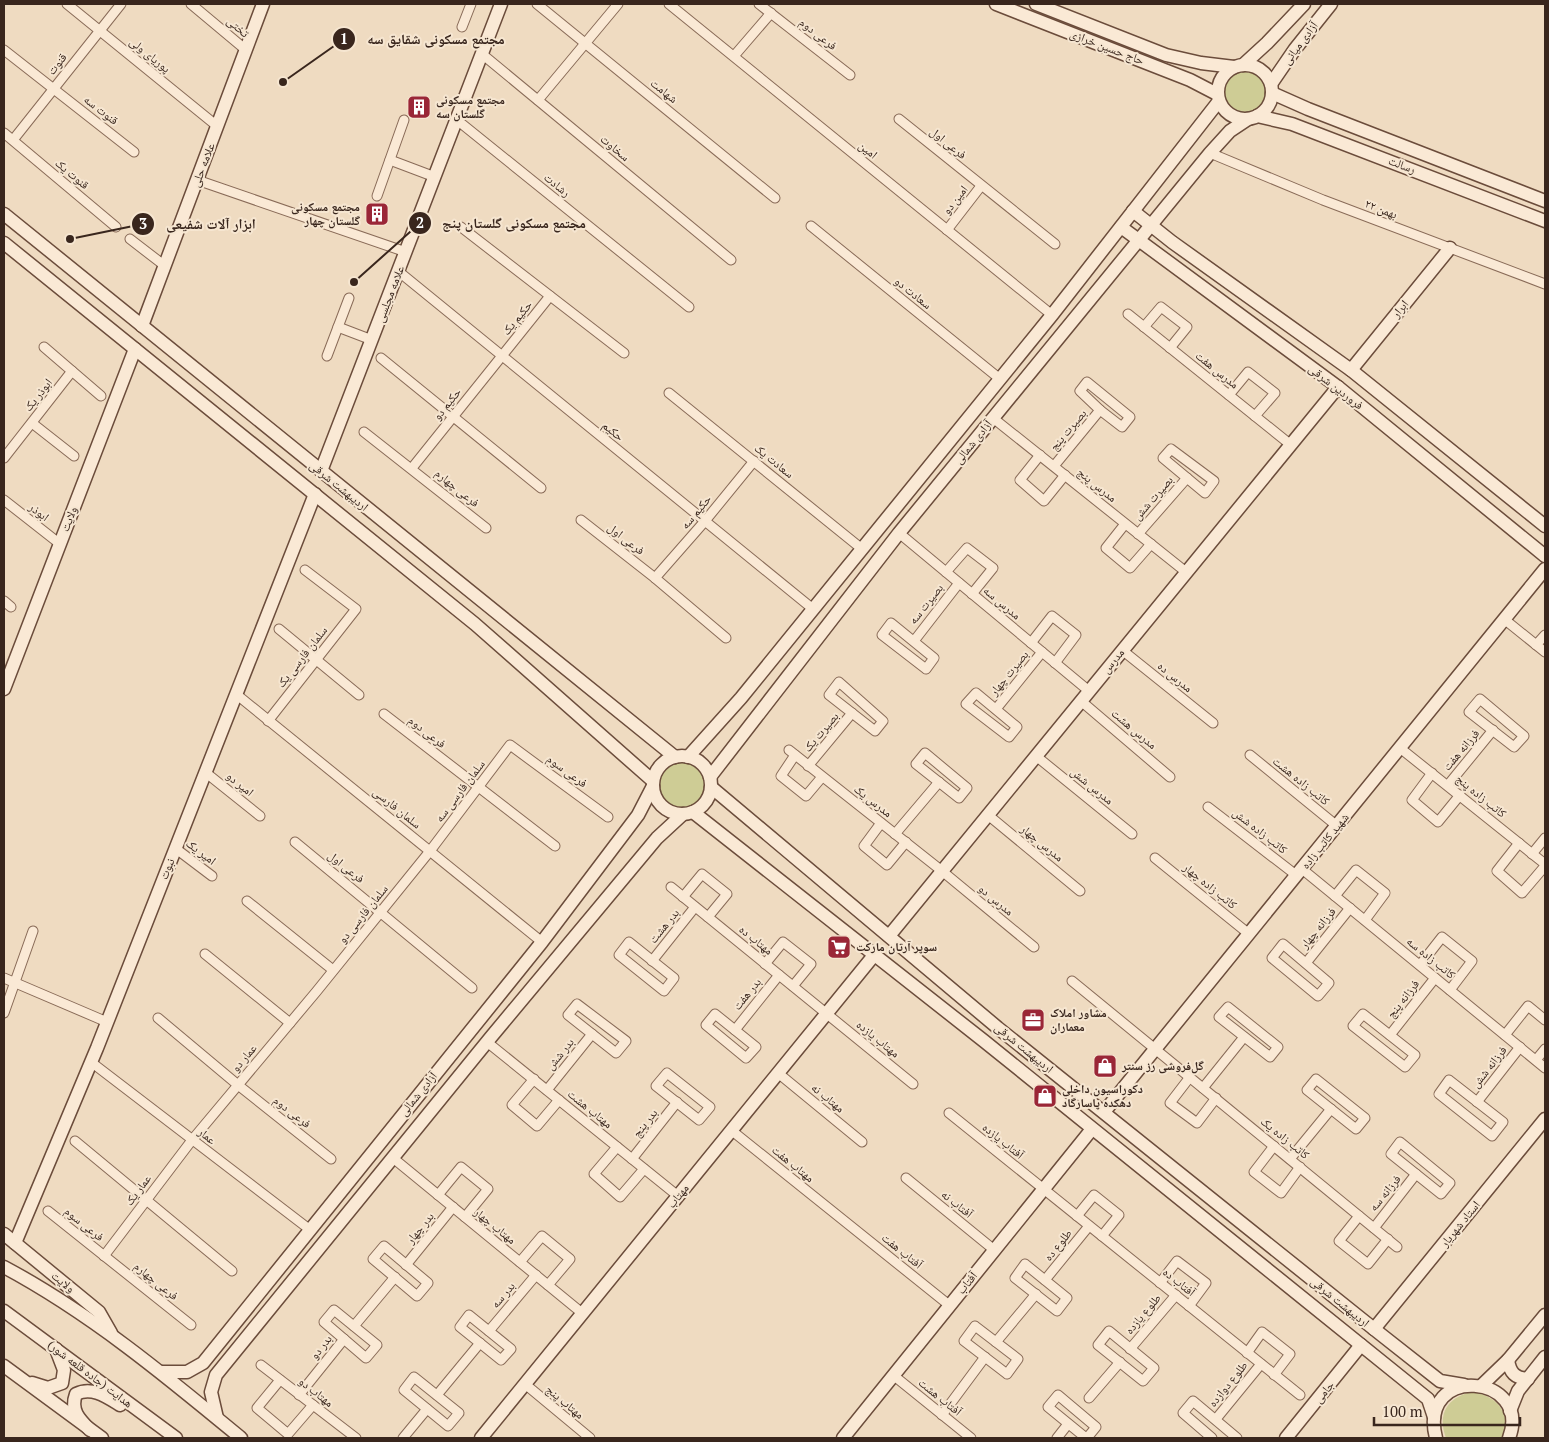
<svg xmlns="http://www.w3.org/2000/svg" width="1549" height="1442" viewBox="0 0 1549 1442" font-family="'PT Serif','Noto Naskh Arabic',serif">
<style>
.green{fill:#cecc95}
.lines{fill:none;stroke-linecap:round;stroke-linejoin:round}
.street-casing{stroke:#896b58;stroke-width:11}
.secondary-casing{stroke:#6b4c3b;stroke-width:15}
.street{stroke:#fae9d5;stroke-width:9}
.secondary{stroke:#fae9d5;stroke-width:12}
.labels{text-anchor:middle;stroke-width:4;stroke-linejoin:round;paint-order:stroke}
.street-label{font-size:12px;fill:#39261d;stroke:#f6e6d1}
.poi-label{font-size:12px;font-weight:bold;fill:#39261d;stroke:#f6e6d1;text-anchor:start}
.leader{fill:none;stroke:#39261d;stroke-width:2}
.callout-dot{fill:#39261d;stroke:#f6e6d1;stroke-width:2}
.mark-label{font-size:15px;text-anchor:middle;font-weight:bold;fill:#fff}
.callout-label{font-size:14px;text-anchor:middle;font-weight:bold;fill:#39261d;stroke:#f6e6d1;stroke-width:4;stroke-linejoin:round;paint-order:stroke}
</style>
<rect width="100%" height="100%" fill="#efdbc1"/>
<!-- green -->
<g class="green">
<circle cx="1245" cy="93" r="21"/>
<circle cx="682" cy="785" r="23"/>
<path d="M1471 1392C1495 1394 1514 1414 1502 1438H1446C1437 1414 1447 1398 1471 1392Z"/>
</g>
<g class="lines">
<!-- street casing -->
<g class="street-casing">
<g id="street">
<polyline points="67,4 217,126"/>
<polyline points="191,4 246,50"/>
<polyline points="537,4 775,198"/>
<polyline points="669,4 1052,315"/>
<polyline points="759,4 850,75"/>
<polyline points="462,27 471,4"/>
<polyline points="4,50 134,152"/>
<polyline points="482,54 731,260"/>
<polyline points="734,56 771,13"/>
<polyline points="538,100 618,4"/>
<polyline points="899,119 1055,244"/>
<polyline points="457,120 689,307"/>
<polyline points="4,133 116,227"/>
<polyline points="13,140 121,4"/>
<polyline points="1210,153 1323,200 1545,284"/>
<polyline points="390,160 435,177"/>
<polyline points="197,180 406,252"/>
<polyline points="377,196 404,120"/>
<polyline points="811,226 1000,379"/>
<polyline points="461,227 624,353"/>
<polyline points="947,230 981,186"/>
<polyline points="130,239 165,266"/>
<polyline points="398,271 813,609"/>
<polyline points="1128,314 1291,445"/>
<polyline points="338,327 372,340"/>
<polyline points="1144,327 1161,307 1187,327 1170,348"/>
<polyline points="44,347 101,396"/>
<polyline points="327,356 349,298"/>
<polyline points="381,358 541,488"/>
<polygon points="1087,382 1130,417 1122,427 1100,410 1080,391"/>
<polyline points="669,393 862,549"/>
<polyline points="1229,395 1248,372 1275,393 1255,416"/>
<polyline points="993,418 1186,572"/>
<polyline points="32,423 74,456"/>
<polyline points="364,432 486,528"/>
<polygon points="1171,449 1214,481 1205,493 1163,458"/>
<polyline points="1040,455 1020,480 1044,501 1065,475"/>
<polyline points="4,458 72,371"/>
<polyline points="1054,466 1100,410"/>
<polyline points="412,468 550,296"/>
<polyline points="4,500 60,544"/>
<polyline points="581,520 655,578 726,638"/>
<polyline points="1125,524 1106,548 1130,568 1151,544"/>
<polyline points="899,533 1089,691"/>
<polyline points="1138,534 1187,478"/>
<polyline points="946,572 967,548 993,568 972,594"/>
<polyline points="655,578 705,521 754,461"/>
<polyline points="4,601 11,607"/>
<polyline points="1504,619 1545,652"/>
<polygon points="891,623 934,658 926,669 882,635"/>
<polyline points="279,629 359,695"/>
<polyline points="914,641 959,583"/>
<polyline points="1031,643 1052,616 1076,635 1055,663"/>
<polyline points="1536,645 1545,635"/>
<polyline points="1122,650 1213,723"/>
<polygon points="839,682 883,721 875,731 829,695"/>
<polygon points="976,693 1017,727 1009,737 966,704"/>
<polyline points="236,694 542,942"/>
<polygon points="1480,699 1524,736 1514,747 1469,712"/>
<polyline points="1081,701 1170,777"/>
<polyline points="996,709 1042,652"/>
<polyline points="384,714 555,846"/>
<polyline points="268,721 356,609 305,570"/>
<polyline points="1400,748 1545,864"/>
<polyline points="789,750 942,871 1034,947"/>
<polygon points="925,753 967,788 959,798 916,764"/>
<polyline points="795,755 781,776 806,796 822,777"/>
<polyline points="1250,755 1337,826"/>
<polyline points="1036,756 1132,834"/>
<polyline points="808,766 852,713"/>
<polyline points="205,772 260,816"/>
<polyline points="1432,773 1412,800 1438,822 1460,795"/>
<polyline points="1448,785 1493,730"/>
<polyline points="1208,807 1296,875"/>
<polyline points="988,815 1080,891"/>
<polyline points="881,823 864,846 887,865 906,842"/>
<polyline points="895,834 939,782"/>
<polyline points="295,842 472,988"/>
<polyline points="1519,843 1497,871 1522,893 1545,866"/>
<polyline points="175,848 212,876"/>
<polyline points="1532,854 1545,838"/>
<polyline points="1155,858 1249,934"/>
<polyline points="1302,869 1545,1068"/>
<polyline points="671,887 913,1084"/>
<polyline points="1335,896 1356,870 1385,893 1365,920"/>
<polyline points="683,897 702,874 727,894 708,917"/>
<polyline points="247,901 333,970"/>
<polygon points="629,942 674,978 664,991 619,955"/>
<polygon points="1283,944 1329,983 1318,996 1272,958"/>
<polyline points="205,954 290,1023"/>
<polyline points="652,961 695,907"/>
<polyline points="1306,963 1350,908"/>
<polyline points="765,964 783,942 811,964 793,986"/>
<polyline points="1420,965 1442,937 1472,961 1450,990"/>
<polyline points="4,978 107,1022"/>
<polyline points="1072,981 1397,1247"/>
<polygon points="577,1004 626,1041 616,1053 568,1015"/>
<polygon points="1228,1007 1278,1047 1270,1057 1219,1017"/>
<polyline points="4,1013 33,931"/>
<polygon points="715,1014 756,1047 746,1058 706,1025"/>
<polygon points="1363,1014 1415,1055 1405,1067 1353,1026"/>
<polyline points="158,1018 238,1085 331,1159"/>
<polyline points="735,1030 779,975"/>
<polyline points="1390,1035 1435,978"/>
<polyline points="1505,1035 1528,1006 1545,1020"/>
<polyline points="487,1042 678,1196"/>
<polyline points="1536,1060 1545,1049"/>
<polyline points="91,1062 309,1229"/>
<polygon points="667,1073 710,1107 699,1120 656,1086"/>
<polyline points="778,1073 862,1142"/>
<polyline points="1190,1077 1170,1103 1197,1123 1216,1098"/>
<polyline points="534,1079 512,1105 537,1126 559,1100"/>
<polygon points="1316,1079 1365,1118 1356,1129 1307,1090"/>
<polygon points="1449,1080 1503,1122 1492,1136 1439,1094"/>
<polyline points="1203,1088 1244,1037"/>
<polyline points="547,1090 592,1034"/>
<polyline points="1477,1102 1520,1047"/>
<polyline points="949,1113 1300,1395"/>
<polyline points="731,1130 949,1305"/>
<polyline points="75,1141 232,1271"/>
<polygon points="1400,1142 1450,1183 1441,1194 1391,1154"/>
<polyline points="1274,1146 1254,1172 1281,1193 1300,1167"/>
<polyline points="617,1147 594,1174 620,1197 644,1169"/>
<polyline points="393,1158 582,1313"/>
<polyline points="632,1159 677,1102"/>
<polyline points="1290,1159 1331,1109"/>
<polyline points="906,1178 993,1249"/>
<polyline points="438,1195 461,1167 488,1189 465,1217"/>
<polyline points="48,1211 191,1325"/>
<polyline points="1077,1216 1094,1195 1119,1215 1102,1236"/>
<polyline points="1359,1216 1339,1241 1368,1264 1388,1239"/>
<polyline points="1374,1228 1416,1174"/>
<polygon points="384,1246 428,1283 417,1296 373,1259"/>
<polyline points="104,1256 192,1140 316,992 430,851 510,745 608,817"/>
<polyline points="520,1262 542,1236 570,1259 548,1285"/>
<polygon points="1025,1264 1067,1298 1057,1311 1015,1278"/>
<polyline points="406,1265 453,1207"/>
<polyline points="1045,1280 1089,1226"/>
<polyline points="1160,1283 1177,1261 1206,1283 1189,1306"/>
<polygon points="334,1310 377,1345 366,1358 324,1322"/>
<polygon points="469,1315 511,1349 501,1360 460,1327"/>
<polyline points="354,1326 395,1277"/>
<polygon points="975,1326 1018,1359 1007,1374 964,1341"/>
<polyline points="489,1331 536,1275"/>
<polygon points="1109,1331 1154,1368 1143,1381 1098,1345"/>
<polyline points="996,1342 1036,1294"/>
<polyline points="1130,1349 1176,1295"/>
<polyline points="1247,1353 1262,1332 1290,1354 1274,1375"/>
<polyline points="261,1365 356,1438"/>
<polyline points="893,1375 971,1438"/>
<polygon points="414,1377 459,1413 448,1426 404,1390"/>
<polyline points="280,1380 257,1408 288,1434 313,1405"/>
<polyline points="525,1384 590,1438"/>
<polyline points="299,1395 344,1339"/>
<polyline points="437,1395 480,1343"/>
<polyline points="1089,1398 1120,1362"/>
<polyline points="942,1415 985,1357"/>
<polyline points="1216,1419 1261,1364"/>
<polyline points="403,1438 427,1409"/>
<polyline points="1057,1438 1068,1424"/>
<polyline points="1086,1438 1048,1407 1058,1395 1096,1427 1087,1438"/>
<polyline points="1212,1438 1183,1413 1193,1401 1237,1438"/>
</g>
</g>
<!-- secondary casing -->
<g class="secondary-casing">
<g id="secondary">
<polyline points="996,4 1190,80 1217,94"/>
<polyline points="1036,4 1166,55 1201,63 1234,67"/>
<polyline points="1243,65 1267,43 1304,4"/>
<circle cx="1245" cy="92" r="27"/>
<polyline points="1271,84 1295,49 1331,4"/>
<polyline points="1272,93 1308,109 1545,201"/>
<polyline points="1257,116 1292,124 1545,221"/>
<polyline points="1133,211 1172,242 1351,370 1545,526"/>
<polyline points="4,214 675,757"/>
<polyline points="1121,227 1338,387 1545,556"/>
<polyline points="4,243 475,624 653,781"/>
<polyline points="142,326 263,4"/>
<polyline points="1351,370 1450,248"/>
<polyline points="321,471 501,4"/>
<polyline points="4,689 135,349"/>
<circle cx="682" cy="785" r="29"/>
<polyline points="688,757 741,698 1052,315 1219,101"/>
<polyline points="710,777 899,533 1210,153 1230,131 1248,119"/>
<polyline points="711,787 998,1028 1374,1329 1440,1381 1464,1385"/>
<polyline points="693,812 984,1041 1428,1399 1434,1417"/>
<polyline points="889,936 1338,387"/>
<polyline points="1104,1112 1545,569"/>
<polyline points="4,1234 99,1312 111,1333"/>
<polyline points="15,1243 97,1048 315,494"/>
<path d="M4 1267C90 1313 166 1376 241 1438"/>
<polyline points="4,1311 176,1438"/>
<polyline points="1374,1329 1545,1119"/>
<path d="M1508 1360C1510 1373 1515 1378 1528 1379"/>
<polyline points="4,1366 102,1438"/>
<polyline points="161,1372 187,1372 203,1363 542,942 638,815 653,786"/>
<polyline points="32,1383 48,1388 62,1383 64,1370 56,1349"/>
<polyline points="1481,1386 1508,1360 1545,1315"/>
<polyline points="1510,1411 1518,1391 1545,1357"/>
<polyline points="217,1418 211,1392 216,1375 491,1037 657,838 683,814"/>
<path d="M90 1430C79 1419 70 1410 76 1394 92 1386 107 1397 120 1405"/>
<polyline points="481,1438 875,954"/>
<polyline points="843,1438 1092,1129"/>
<polyline points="1286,1438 1361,1345"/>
<path d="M1436 1438C1417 1363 1533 1374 1509 1438"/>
</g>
</g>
<!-- street -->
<use href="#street" class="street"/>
<!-- secondary -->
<use href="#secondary" class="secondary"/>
</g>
<!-- icons -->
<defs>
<g id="building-square" transform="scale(1.25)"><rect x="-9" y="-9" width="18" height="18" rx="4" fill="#9a2637" stroke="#f6e6d1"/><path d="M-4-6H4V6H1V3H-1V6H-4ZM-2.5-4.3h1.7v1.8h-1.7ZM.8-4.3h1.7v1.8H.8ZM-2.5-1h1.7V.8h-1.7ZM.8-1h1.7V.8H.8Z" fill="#fff"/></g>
<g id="supermarket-square" transform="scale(1.25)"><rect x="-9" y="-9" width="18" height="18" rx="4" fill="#9a2637" stroke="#f6e6d1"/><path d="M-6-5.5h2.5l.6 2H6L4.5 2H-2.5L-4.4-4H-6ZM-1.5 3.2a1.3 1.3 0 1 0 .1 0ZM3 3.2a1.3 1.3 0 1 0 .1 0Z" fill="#fff"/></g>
<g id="office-square" transform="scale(1.25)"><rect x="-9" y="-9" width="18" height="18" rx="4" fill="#9a2637" stroke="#f6e6d1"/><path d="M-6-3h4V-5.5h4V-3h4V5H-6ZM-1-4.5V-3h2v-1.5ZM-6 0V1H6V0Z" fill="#fff"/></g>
<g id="shop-square" transform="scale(1.25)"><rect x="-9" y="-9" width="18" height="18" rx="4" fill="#9a2637" stroke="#f6e6d1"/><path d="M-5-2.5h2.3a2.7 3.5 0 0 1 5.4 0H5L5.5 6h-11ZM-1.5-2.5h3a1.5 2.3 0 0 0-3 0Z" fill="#fff"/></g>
</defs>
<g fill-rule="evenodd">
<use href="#building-square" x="419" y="107"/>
<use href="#building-square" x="377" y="214"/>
<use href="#supermarket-square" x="839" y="947"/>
<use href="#office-square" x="1033" y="1020"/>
<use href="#shop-square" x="1105" y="1066"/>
<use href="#shop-square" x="1045" y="1096"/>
</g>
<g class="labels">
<!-- street labels -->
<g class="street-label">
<text transform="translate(238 27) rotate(41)" y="4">تختی</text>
<text transform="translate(818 34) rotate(38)" y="4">فرعی دوم</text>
<text transform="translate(1300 43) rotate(-53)" y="4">آزادی میانی</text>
<text transform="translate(1107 47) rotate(21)" y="4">حاج حسین خرازی</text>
<text transform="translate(150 55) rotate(39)" y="4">پوریای ولی</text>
<text transform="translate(57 64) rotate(-52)" y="4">قنوت</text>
<text transform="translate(664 91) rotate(39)" y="4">شهامت</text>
<text transform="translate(101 110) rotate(38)" y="4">قنوت سه</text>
<text transform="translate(948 143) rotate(39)" y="4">فرعی اول</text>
<text transform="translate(615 148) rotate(40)" y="4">سخاوت</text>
<text transform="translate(868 150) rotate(39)" y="4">امین</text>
<text transform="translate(203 165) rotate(-69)" y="4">علامه حلی</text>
<text transform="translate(1402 165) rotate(21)" y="4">رسالت</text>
<text transform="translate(72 174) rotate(40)" y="4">قنوت یک</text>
<text transform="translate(557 185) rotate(39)" y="4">رشادت</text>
<text transform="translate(955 200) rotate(-52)" y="4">امین دو</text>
<text transform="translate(1381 209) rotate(21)" y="4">۲۲ بهمن</text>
<text transform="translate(913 293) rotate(39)" y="4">سعادت دو</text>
<text transform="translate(390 294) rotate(-69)" y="4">علامه مجلسی</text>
<text transform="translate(1400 309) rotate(-51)" y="4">ابرار</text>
<text transform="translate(517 318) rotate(-51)" y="4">حکیم یک</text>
<text transform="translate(1217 370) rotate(39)" y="4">مدرس هفت</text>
<text transform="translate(1336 387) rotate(38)" y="4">فروردین شرقی</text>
<text transform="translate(38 395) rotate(-52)" y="4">ابوذر یک</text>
<text transform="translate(447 404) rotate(-51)" y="4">حکیم دو</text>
<text transform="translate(1068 430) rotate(-50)" y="4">بصیرت پنج</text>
<text transform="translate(613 431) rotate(39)" y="4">حکیم</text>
<text transform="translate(973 442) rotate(-51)" y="4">آزادی شمالی</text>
<text transform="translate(774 461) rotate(39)" y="4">سعادت یک</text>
<text transform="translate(1097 485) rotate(39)" y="4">مدرس پنج</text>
<text transform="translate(339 486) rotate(39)" y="4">اردیبهشت شرقی</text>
<text transform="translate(457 488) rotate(39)" y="4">فرعی چهارم</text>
<text transform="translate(1153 498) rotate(-49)" y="4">بصیرت شش</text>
<text transform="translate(39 512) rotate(38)" y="4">ابوذر</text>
<text transform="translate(696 512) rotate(-50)" y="4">حکیم سه</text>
<text transform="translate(69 519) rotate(-69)" y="4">ولایت</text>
<text transform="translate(626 539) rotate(38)" y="4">فرعی اول</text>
<text transform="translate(1002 603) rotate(40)" y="4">مدرس سه</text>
<text transform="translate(926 604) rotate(-52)" y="4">بصیرت سه</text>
<text transform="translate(302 657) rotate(-52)" y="4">سلمان فارسی یک</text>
<text transform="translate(1113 661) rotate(-51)" y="4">مدرس</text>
<text transform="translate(1009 673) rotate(-51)" y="4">بصیرت چهار</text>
<text transform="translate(1175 677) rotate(39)" y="4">مدرس ده</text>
<text transform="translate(1134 729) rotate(40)" y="4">مدرس هشت</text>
<text transform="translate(427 732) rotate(38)" y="4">فرعی دوم</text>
<text transform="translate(821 732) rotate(-50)" y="4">بصیرت یک</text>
<text transform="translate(1461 750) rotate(-50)" y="4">فرزانه هفت</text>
<text transform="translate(567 771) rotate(36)" y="4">فرعی سوم</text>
<text transform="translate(1301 781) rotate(39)" y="4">کاتب زاده هشت</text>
<text transform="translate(240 784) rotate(39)" y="4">امیر دو</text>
<text transform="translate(1092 786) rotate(39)" y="4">مدرس شش</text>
<text transform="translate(460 791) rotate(-53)" y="4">سلمان فارسی سه</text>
<text transform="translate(1481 796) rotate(39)" y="4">کاتب زاده پنج</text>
<text transform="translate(873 801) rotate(38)" y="4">مدرس یک</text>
<text transform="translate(397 808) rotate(39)" y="4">سلمان فارسی</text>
<text transform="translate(1260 831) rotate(38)" y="4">کاتب زاده شش</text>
<text transform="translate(1325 841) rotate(-51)" y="4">شهید کاتب زاده</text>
<text transform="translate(1042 843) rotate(39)" y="4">مدرس چهار</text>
<text transform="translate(201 852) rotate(37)" y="4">امیر یک</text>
<text transform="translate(346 867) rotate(39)" y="4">فرعی اول</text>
<text transform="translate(167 869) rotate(-68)" y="4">نبوت</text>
<text transform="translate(1210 886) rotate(39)" y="4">کاتب زاده چهار</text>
<text transform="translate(996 900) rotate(40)" y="4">مدرس دو</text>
<text transform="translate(363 914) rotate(-51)" y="4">سلمان فارسی دو</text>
<text transform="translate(664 926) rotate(-51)" y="4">بدر هشت</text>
<text transform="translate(1318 928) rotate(-51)" y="4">فرزانه چهار</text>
<text transform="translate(756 940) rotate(39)" y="4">مهتاب ده</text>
<text transform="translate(1431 958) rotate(39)" y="4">کاتب زاده سه</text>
<text transform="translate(747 994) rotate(-51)" y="4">بدر هفت</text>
<text transform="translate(1403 999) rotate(-52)" y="4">فرزانه پنج</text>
<text transform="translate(878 1039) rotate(39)" y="4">مهتاب یازده</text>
<text transform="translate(1024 1048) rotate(39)" y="4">اردیبهشت شرقی</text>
<text transform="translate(560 1054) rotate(-51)" y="4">بدر شش</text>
<text transform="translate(244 1058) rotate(-50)" y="4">عمار دو</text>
<text transform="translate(1489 1067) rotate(-52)" y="4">فرزانه شش</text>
<text transform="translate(418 1094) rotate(-51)" y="4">آزادی شمالی</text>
<text transform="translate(828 1098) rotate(39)" y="4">مهتاب نه</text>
<text transform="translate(590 1109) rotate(39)" y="4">مهتاب هشت</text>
<text transform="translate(292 1112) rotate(38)" y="4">فرعی دوم</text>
<text transform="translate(645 1123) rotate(-52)" y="4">بدر پنج</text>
<text transform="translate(207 1136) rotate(38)" y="4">عمار</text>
<text transform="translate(1285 1138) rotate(39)" y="4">کاتب زاده یک</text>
<text transform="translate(1003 1141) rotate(39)" y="4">آفتاب یازده</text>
<text transform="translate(793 1164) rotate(39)" y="4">مهتاب هفت</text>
<text transform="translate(138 1190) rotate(-53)" y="4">عمار یک</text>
<text transform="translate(1385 1193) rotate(-51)" y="4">فرزانه سه</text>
<text transform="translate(678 1196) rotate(-51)" y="4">مهتاب</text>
<text transform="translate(957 1204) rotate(39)" y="4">آفتاب نه</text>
<text transform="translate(84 1224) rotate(39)" y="4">فرعی سوم</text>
<text transform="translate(1460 1224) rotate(-51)" y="4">استاد شهریار</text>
<text transform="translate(495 1226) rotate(39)" y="4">مهتاب چهار</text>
<text transform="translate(420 1228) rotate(-51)" y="4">بدر چهار</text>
<text transform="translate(1058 1245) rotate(-51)" y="4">طلوع ده</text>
<text transform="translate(902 1251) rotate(39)" y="4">آفتاب هفت</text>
<text transform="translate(156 1281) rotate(39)" y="4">فرعی چهارم</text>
<text transform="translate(63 1282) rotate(39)" y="4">ولایت</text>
<text transform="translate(1179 1282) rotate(39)" y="4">آفتاب ده</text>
<text transform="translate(967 1283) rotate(-51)" y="4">آفتاب</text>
<text transform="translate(503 1295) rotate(-50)" y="4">بدر سه</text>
<text transform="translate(1340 1302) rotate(39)" y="4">اردیبهشت شرقی</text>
<text transform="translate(1143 1314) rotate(-50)" y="4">طلوع یازده</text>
<text transform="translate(321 1347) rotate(-52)" y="4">بدر دو</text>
<text transform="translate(90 1374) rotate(37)" y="4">هدایت (جاده قلعه شور)</text>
<text transform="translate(1228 1384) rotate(-51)" y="4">طلوع دوازده</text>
<text transform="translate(316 1392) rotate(38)" y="4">مهتاب دو</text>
<text transform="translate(1324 1392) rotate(-51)" y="4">جامی</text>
<text transform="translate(940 1397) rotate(39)" y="4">آفتاب هشت</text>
<text transform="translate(565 1402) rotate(40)" y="4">مهتاب پنج</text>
</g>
<!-- poi labels -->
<g class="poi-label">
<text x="436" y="104">مجتمع مسکونی<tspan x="436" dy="14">گلستان سه</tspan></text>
<text x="360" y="211" text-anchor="end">مجتمع مسکونی<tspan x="360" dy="14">گلستان چهار</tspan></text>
<text x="856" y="951">سوپر آرتان مارکت</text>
<text x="1050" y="1017">مشاور املاک<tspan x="1050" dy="14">معماران</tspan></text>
<text x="1122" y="1070">گل‌فروشی رز سنتر</text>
<text x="1062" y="1093">دکوراسیون داخلی<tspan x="1062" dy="14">دهکده پاسارگاد</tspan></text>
</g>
</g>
<!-- callouts -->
<path class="leader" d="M283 82L344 39M354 282L420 223M70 239L143 224"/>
<g class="callout-dot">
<circle cx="283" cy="82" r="5"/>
<circle cx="354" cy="282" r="5"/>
<circle cx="70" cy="239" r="5"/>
<circle cx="344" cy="39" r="12"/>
<circle cx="420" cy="223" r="12"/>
<circle cx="143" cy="224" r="12"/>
</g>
<g class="mark-label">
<text x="344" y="44">1</text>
<text x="420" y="228">2</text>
<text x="143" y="229">3</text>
</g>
<g class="callout-label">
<text x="436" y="44">مجتمع مسکونی شقایق سه</text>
<text x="514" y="228">مجتمع مسکونی گلستان پنج</text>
<text x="211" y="229">ابزار آلات شفیعی</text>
</g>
<!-- border -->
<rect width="1549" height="1442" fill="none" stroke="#39261d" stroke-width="10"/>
<!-- scale -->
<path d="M1374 1417v8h146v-8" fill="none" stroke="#39261d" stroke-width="2.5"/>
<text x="1382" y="1417" font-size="15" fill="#39261d" stroke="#f6e6d1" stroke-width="4" paint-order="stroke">100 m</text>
</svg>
